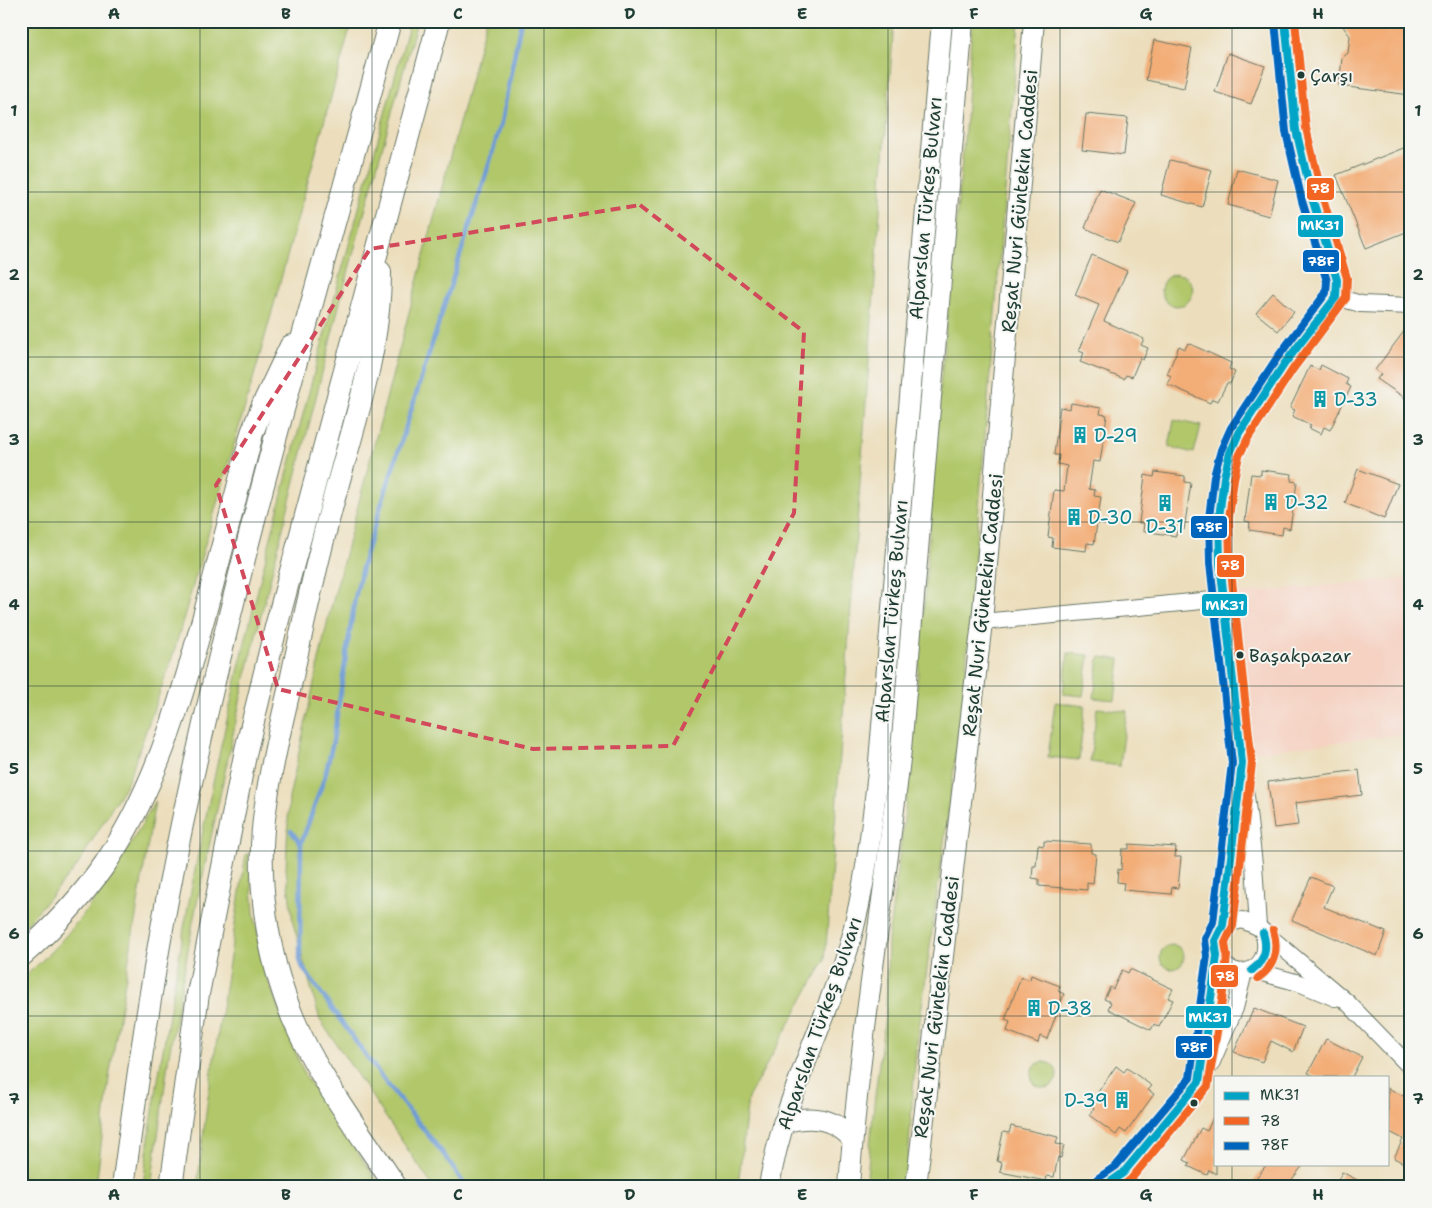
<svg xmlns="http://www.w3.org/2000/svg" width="1432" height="1208" viewBox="0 0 1432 1208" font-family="'Shantell Sans',sans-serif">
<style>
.built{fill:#f5d2c2}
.green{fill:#b1c76b;stroke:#688250}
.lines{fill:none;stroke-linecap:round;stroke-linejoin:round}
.stream{stroke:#6e9bd5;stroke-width:4.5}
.building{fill:#f3ad77}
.minor-casing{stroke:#677564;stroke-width:18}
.major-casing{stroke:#677564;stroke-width:22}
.highway-casing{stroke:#677564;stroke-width:24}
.minor{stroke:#fff;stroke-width:16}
.major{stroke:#fff;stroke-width:20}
.highway{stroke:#fff;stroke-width:22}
.bus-1-casing{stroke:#f6f6f2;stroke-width:11}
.bus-2-casing{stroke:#f6f6f2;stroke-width:11}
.bus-3-casing{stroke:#f6f6f2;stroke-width:11}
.bus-1{stroke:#02a4c6;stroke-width:8}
.bus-2{stroke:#f26522;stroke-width:8}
.bus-3{stroke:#0065bd;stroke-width:8}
.marked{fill:none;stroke:#d1495b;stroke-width:4;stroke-dasharray:10 6;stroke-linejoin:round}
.grid{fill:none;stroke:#1f3d34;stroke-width:1;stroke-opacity:0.55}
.bus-dot{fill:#1f3d34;stroke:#f6f6f2;stroke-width:2}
.labels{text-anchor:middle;stroke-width:4;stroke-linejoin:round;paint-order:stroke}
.bus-label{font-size:18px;fill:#1f3d34;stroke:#f6f6f2;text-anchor:start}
.street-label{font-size:19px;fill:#1f3d34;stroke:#f6f6f2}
.culture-label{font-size:19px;fill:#0d838f;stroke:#f6f6f2;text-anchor:start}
.line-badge{stroke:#f6f6f2;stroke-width:2}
.badge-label{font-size:14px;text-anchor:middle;font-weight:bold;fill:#fff}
.neatline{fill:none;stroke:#1f3d34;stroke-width:2}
.grid-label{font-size:16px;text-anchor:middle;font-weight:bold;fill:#1f3d34}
</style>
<rect width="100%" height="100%" fill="#f6f6f2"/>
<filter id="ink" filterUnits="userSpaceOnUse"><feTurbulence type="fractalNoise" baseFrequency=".02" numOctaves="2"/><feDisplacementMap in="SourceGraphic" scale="10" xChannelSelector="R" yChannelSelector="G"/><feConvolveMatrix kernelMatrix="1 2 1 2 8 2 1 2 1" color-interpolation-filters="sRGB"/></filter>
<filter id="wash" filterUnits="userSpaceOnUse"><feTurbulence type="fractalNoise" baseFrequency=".0096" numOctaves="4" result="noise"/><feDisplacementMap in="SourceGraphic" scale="20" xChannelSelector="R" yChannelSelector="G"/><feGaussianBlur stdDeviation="1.12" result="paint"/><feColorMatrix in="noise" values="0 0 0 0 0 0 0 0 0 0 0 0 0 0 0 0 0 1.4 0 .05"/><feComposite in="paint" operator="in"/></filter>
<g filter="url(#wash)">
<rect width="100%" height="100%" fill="#ecdebc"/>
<!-- built -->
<polygon class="built" points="1411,578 1411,733 1249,753 1231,594"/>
<!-- green -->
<g class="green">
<polygon points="21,21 352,21 260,355 172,658 128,781 77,866 21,930"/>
<path d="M410 21H417L340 302 244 683 194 917 169 1055 151 1187H143C150 1119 163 1052 174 985 229 658 324 341 410 21Z"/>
<polygon points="486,21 894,21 825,960 748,1098 738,1187 433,1187 320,1020 293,923 286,869 289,798 328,619"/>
<polygon points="972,21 1019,21 963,702 916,1050 906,1187 866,1187 874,1104 886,1007 888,940 905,811 922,631 939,398 966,119"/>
<circle cx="1177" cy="290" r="16"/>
<polygon points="1174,420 1201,426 1194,453 1169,447"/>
<polygon points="1068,653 1089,655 1083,696 1063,694"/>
<polygon points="1099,657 1120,659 1115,700 1094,698"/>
<polygon points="1055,702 1085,706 1079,760 1048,757"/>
<polygon points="1097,708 1127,711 1120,766 1090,762"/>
<path d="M155 801 109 1078 96 1187H21V979C80 931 119 866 155 801Z"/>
<polygon points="246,854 249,854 254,912 264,970 304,1074 381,1187 197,1187 208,1097"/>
<circle cx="1172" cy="957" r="12"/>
<circle cx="1044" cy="1075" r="13"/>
</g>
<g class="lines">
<!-- stream -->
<g class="stream">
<polyline points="291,831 301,844"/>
<polyline points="466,1187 445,1156 380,1075 303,968 300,960 301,844 325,776 333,741 355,598 364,559 490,161 501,123 521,21"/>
</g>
</g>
<g id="blocks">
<!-- building -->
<g class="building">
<polygon points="1339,21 1411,21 1411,95 1339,86 1342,58 1348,53 1350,36"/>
<polygon points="1154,40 1192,48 1184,88 1146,80"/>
<polygon points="1228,53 1265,66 1251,104 1215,92"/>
<polygon points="1086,114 1128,118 1124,155 1082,150"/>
<polygon points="1411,145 1411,230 1366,248 1336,175"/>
<polygon points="1170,160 1212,170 1202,207 1161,195"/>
<polygon points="1237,169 1278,180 1269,216 1228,205"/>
<polygon points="1100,189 1136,203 1118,242 1085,228"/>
<polygon points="1092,255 1127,271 1104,321 1144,339 1141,345 1148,348 1143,360 1140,358 1132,377 1126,375 1124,379 1080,362 1084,353 1079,351 1099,305 1075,295"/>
<polygon points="1273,293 1294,312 1278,331 1256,313"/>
<polygon points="1411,322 1411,389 1405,398 1377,379 1381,374 1375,370"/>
<polygon points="1188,343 1231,363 1229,369 1235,372 1230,384 1227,383 1218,401 1212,399 1210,403 1167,384 1171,376 1167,374 1179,346 1185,349"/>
<polygon points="1321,365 1348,379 1346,384 1351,387 1330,430 1324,427 1321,434 1309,428 1311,425 1292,416 1295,410 1290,408 1310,366 1319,370"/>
<polygon points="1071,403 1101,408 1100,414 1107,415 1100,462 1093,461 1089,489 1095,490 1094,496 1101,497 1094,544 1087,543 1086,551 1052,547 1053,538 1048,537 1054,490 1064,491 1067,466 1058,464 1059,455 1054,455 1060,407 1070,409"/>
<polygon points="1358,469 1398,484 1384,519 1345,503"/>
<polygon points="1261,470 1292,474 1291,481 1297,482 1290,529 1283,527 1282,535 1249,530 1250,522 1245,521 1251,474 1261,475"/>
<polygon points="1155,472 1185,476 1185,482 1191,483 1184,530 1177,529 1176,536 1143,531 1144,523 1139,523 1145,475 1154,477"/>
<polygon points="1359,770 1362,795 1295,803 1298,825 1274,828 1268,782"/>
<polygon points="1044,841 1091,844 1091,853 1096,854 1093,884 1087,883 1087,890 1039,886 1039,879 1032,878 1033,866 1036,866 1038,845 1044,846"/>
<polygon points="1129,844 1176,847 1175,857 1181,857 1178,888 1172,887 1171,894 1123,890 1124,883 1117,882 1118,869 1121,870 1122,849 1129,849"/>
<polygon points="1311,877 1333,886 1324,907 1386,932 1377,956 1292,920"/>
<polygon points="1130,969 1173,989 1168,998 1173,1000 1159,1027 1154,1024 1151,1030 1108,1009 1111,1002 1104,999 1110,987 1113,989 1122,970 1128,973"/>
<polygon points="1031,975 1060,986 1058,991 1064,994 1047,1039 1040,1036 1038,1043 1007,1031 1010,1022 1005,1020 1021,977 1030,980"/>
<polygon points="1254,1008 1303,1027 1293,1052 1271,1041 1262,1062 1234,1052"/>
<polygon points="1326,1039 1362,1057 1352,1077 1316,1077 1308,1073"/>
<polygon points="1116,1066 1124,1072 1127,1068 1152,1086 1148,1090 1154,1094 1126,1133 1120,1129 1116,1135 1089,1115 1094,1108 1089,1105"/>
<polygon points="1388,1088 1411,1100 1411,1167 1394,1158 1403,1139 1388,1131"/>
<polygon points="1216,1111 1216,1174 1209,1170 1207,1175 1188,1166 1190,1163 1184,1160 1201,1128 1207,1131"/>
<polygon points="1011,1126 1058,1137 1056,1144 1064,1145 1061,1158 1058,1157 1054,1177 1047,1176 1046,1181 1000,1172 1002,1163 997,1161 1003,1132 1009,1133"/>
<polygon points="1267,1164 1304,1164 1286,1187 1249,1187"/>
<polygon points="1342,1172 1370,1187 1335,1187"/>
</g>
</g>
</g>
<g filter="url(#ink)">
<use href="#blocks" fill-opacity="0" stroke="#677564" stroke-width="1"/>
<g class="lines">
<!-- minor casing -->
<g class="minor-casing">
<g id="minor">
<polyline points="1336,297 1361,304 1411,306"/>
<polyline points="982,622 1223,599"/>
<polyline points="1223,925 1242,920 1258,927 1348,1003 1411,1068"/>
<polyline points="1258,927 1254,864 1223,599 1219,518 1224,477 1230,453 1239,433 1285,363 1336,297 1337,280 1312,198 1296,130 1285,21"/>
<path d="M1217 956C1236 987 1275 968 1263 933"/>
<polyline points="1252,970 1299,983 1335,998"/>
<polyline points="1199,1082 1212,1000 1217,956 1215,941 1223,925 1239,792"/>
<polyline points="1103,1187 1123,1173 1199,1082 1211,1064 1235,1008 1244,972"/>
</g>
</g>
<!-- major casing -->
<g class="major-casing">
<g id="major">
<path d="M783 1123C809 1115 834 1117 852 1139"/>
<path d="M769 1187C781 1108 817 1041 842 967 864 905 870 838 878 773L942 21"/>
<path d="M849 1187C859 1041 885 896 901 750L963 21"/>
<polyline points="916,1187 982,622 1034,21"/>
</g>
</g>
<!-- highway casing -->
<g class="highway-casing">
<g id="highway">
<path d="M380 272C380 349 354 424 334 498 317 560 303 623 290 686 281 725 271 765 266 804 255 874 266 953 293 1018 318 1078 360 1132 396 1187"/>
<path d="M21 956C52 929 81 898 105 864 160 782 186 684 211 590 225 537 239 485 252 433L263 405 291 346"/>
<path d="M123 1187C140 1058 159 929 187 801 243 539 319 280 390 21"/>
<polyline points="171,1187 198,994 246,750 276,627 439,21"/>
</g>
</g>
<!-- minor -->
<use href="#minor" class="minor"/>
<!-- major -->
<use href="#major" class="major"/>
<!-- highway -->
<use href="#highway" class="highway"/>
<!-- bus-1 casing -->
<g class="bus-1-casing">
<g id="bus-1">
<path d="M1252 970C1265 960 1268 949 1263 933"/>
<polyline points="1103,1187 1123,1173 1199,1082 1217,956 1215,941 1223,925 1242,763 1220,563 1219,518 1224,477 1230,453 1239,433 1285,363 1336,297 1337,280 1312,198 1296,130 1285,21"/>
</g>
</g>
<!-- bus-2 casing -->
<g class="bus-2-casing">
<g id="bus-2">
<path d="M1258 978C1275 966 1279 950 1273 930"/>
<polyline points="1121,1187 1131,1179 1208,1086 1222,1001 1227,956 1225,943 1233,926 1252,763 1230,562 1229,518 1234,479 1239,456 1248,438 1293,369 1346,298 1347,278 1322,195 1306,128 1295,21"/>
</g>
</g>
<!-- bus-3 casing -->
<g class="bus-3-casing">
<polyline id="bus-3" points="1097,1179 1116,1166 1190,1078 1207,956 1205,939 1213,922 1232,763 1210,563 1209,518 1214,476 1221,450 1231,428 1277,358 1326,293 1327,281 1302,201 1286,132 1275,22"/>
</g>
<!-- bus-1 -->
<use href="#bus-1" class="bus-1"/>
<!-- bus-2 -->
<use href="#bus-2" class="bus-2"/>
<!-- bus-3 -->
<use href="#bus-3" class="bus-3"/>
</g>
</g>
<!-- marked area -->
<path class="marked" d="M640 205 804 332 794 513 673 746 533 749 278 689 216 485 370 249Z"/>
<!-- grid -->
<path class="grid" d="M200 21V1187M372 21V1187M544 21V1187M716 21V1187M888 21V1187M1060 21V1187M1232 21V1077M21 192H1411M21 357H1411M21 522H1411M21 686H1411M21 851H1411M21 1016H1411M1232 1164V1187"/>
<!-- icons -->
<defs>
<g id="building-bare" transform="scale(1.35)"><path d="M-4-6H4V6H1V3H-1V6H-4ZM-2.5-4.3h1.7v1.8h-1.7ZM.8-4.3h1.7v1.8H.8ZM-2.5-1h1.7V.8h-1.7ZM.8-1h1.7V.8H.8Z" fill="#0f9aa8" stroke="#f6f6f2" stroke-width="2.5" paint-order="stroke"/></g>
</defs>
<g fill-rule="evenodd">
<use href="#building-bare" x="1320" y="399"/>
<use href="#building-bare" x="1080" y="435"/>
<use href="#building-bare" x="1271" y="502"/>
<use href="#building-bare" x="1165" y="503"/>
<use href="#building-bare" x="1074" y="517"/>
<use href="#building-bare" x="1034" y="1008"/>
<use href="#building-bare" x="1122" y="1100"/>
</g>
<!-- markers -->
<g class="bus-dot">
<circle cx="1301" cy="75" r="4.5"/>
<circle cx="1240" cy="655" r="4.5"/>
<circle cx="1194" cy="1103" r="4.5"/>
</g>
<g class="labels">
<!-- bus labels -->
<g class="bus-label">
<text x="1310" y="82">Çarşı</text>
<text x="1249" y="662">Başakpazar</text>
</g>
<!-- street labels -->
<g class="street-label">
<text transform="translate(1019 201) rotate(-85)" y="7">Reşat Nuri Güntekin Caddesi</text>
<text transform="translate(925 208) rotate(-85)" y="7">Alparslan Türkeş Bulvarı</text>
<text transform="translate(982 605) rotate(-84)" y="7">Reşat Nuri Güntekin Caddesi</text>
<text transform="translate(891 611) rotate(-85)" y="7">Alparslan Türkeş Bulvarı</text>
<text transform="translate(936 1007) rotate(-83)" y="7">Reşat Nuri Güntekin Caddesi</text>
<text transform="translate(819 1023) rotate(-71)" y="7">Alparslan Türkeş Bulvarı</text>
</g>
<!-- culture labels -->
<g class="culture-label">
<text x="1334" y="406">D-33</text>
<text x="1094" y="442">D-29</text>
<text x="1285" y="509">D-32</text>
<text x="1088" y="524">D-30</text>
<text x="1165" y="533" text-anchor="middle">D-31</text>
<text x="1048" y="1015">D-38</text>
<text x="1108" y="1107" text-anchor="end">D-39</text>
</g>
</g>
<g class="line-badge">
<rect x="1306" y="177" width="29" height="24" rx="5" fill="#f26522"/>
<rect x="1297" y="214" width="47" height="24" rx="5" fill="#02a4c6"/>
<rect x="1302" y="249" width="38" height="24" rx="5" fill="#0065bd"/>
<rect x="1190" y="515" width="38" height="24" rx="5" fill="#0065bd"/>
<rect x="1216" y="554" width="29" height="24" rx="5" fill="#f26522"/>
<rect x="1201" y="593" width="47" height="24" rx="5" fill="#02a4c6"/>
<rect x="1210" y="964" width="29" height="24" rx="5" fill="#f26522"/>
<rect x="1185" y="1005" width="47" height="24" rx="5" fill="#02a4c6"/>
<rect x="1175" y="1035" width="38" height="24" rx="5" fill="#0065bd"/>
</g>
<g class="badge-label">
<text x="1320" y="193">78</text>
<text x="1320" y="230">MK31</text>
<text x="1321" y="266">78F</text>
<text x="1209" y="532">78F</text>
<text x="1230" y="570">78</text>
<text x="1225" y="610">MK31</text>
<text x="1225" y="981">78</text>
<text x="1208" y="1022">MK31</text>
<text x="1194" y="1052">78F</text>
</g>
<!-- margin -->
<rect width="1432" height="1208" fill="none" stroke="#f6f6f2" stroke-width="55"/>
<!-- legend -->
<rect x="1214" y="1076" width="175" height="90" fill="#f6f6f2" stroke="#a0aca6"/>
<rect x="1224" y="1092" width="25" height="8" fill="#02a4c6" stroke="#a0aca6"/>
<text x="1260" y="1100" font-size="15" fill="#1f3d34">MK31</text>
<rect x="1224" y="1117" width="25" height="8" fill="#f26522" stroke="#a0aca6"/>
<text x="1260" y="1126" font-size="15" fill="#1f3d34">78</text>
<rect x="1224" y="1142" width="25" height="8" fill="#0065bd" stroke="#a0aca6"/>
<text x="1260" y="1150" font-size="15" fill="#1f3d34">78F</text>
<rect x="28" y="28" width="1376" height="1152" class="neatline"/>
<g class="grid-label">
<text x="114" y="19">A</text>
<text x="286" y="19">B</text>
<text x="458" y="19">C</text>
<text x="630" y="19">D</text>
<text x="802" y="19">E</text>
<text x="974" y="19">F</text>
<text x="1146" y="19">G</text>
<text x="1318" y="19">H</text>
<text x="14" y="116">1</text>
<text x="1418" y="116">1</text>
<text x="14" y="280">2</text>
<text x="1418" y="280">2</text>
<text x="14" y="445">3</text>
<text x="1418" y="445">3</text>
<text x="14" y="610">4</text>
<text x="1418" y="610">4</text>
<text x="14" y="774">5</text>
<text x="1418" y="774">5</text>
<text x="14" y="939">6</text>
<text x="1418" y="939">6</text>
<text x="14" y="1104">7</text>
<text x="1418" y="1104">7</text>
<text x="114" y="1200">A</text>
<text x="286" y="1200">B</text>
<text x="458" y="1200">C</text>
<text x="630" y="1200">D</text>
<text x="802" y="1200">E</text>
<text x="974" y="1200">F</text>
<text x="1146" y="1200">G</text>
<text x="1318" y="1200">H</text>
</g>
</svg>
